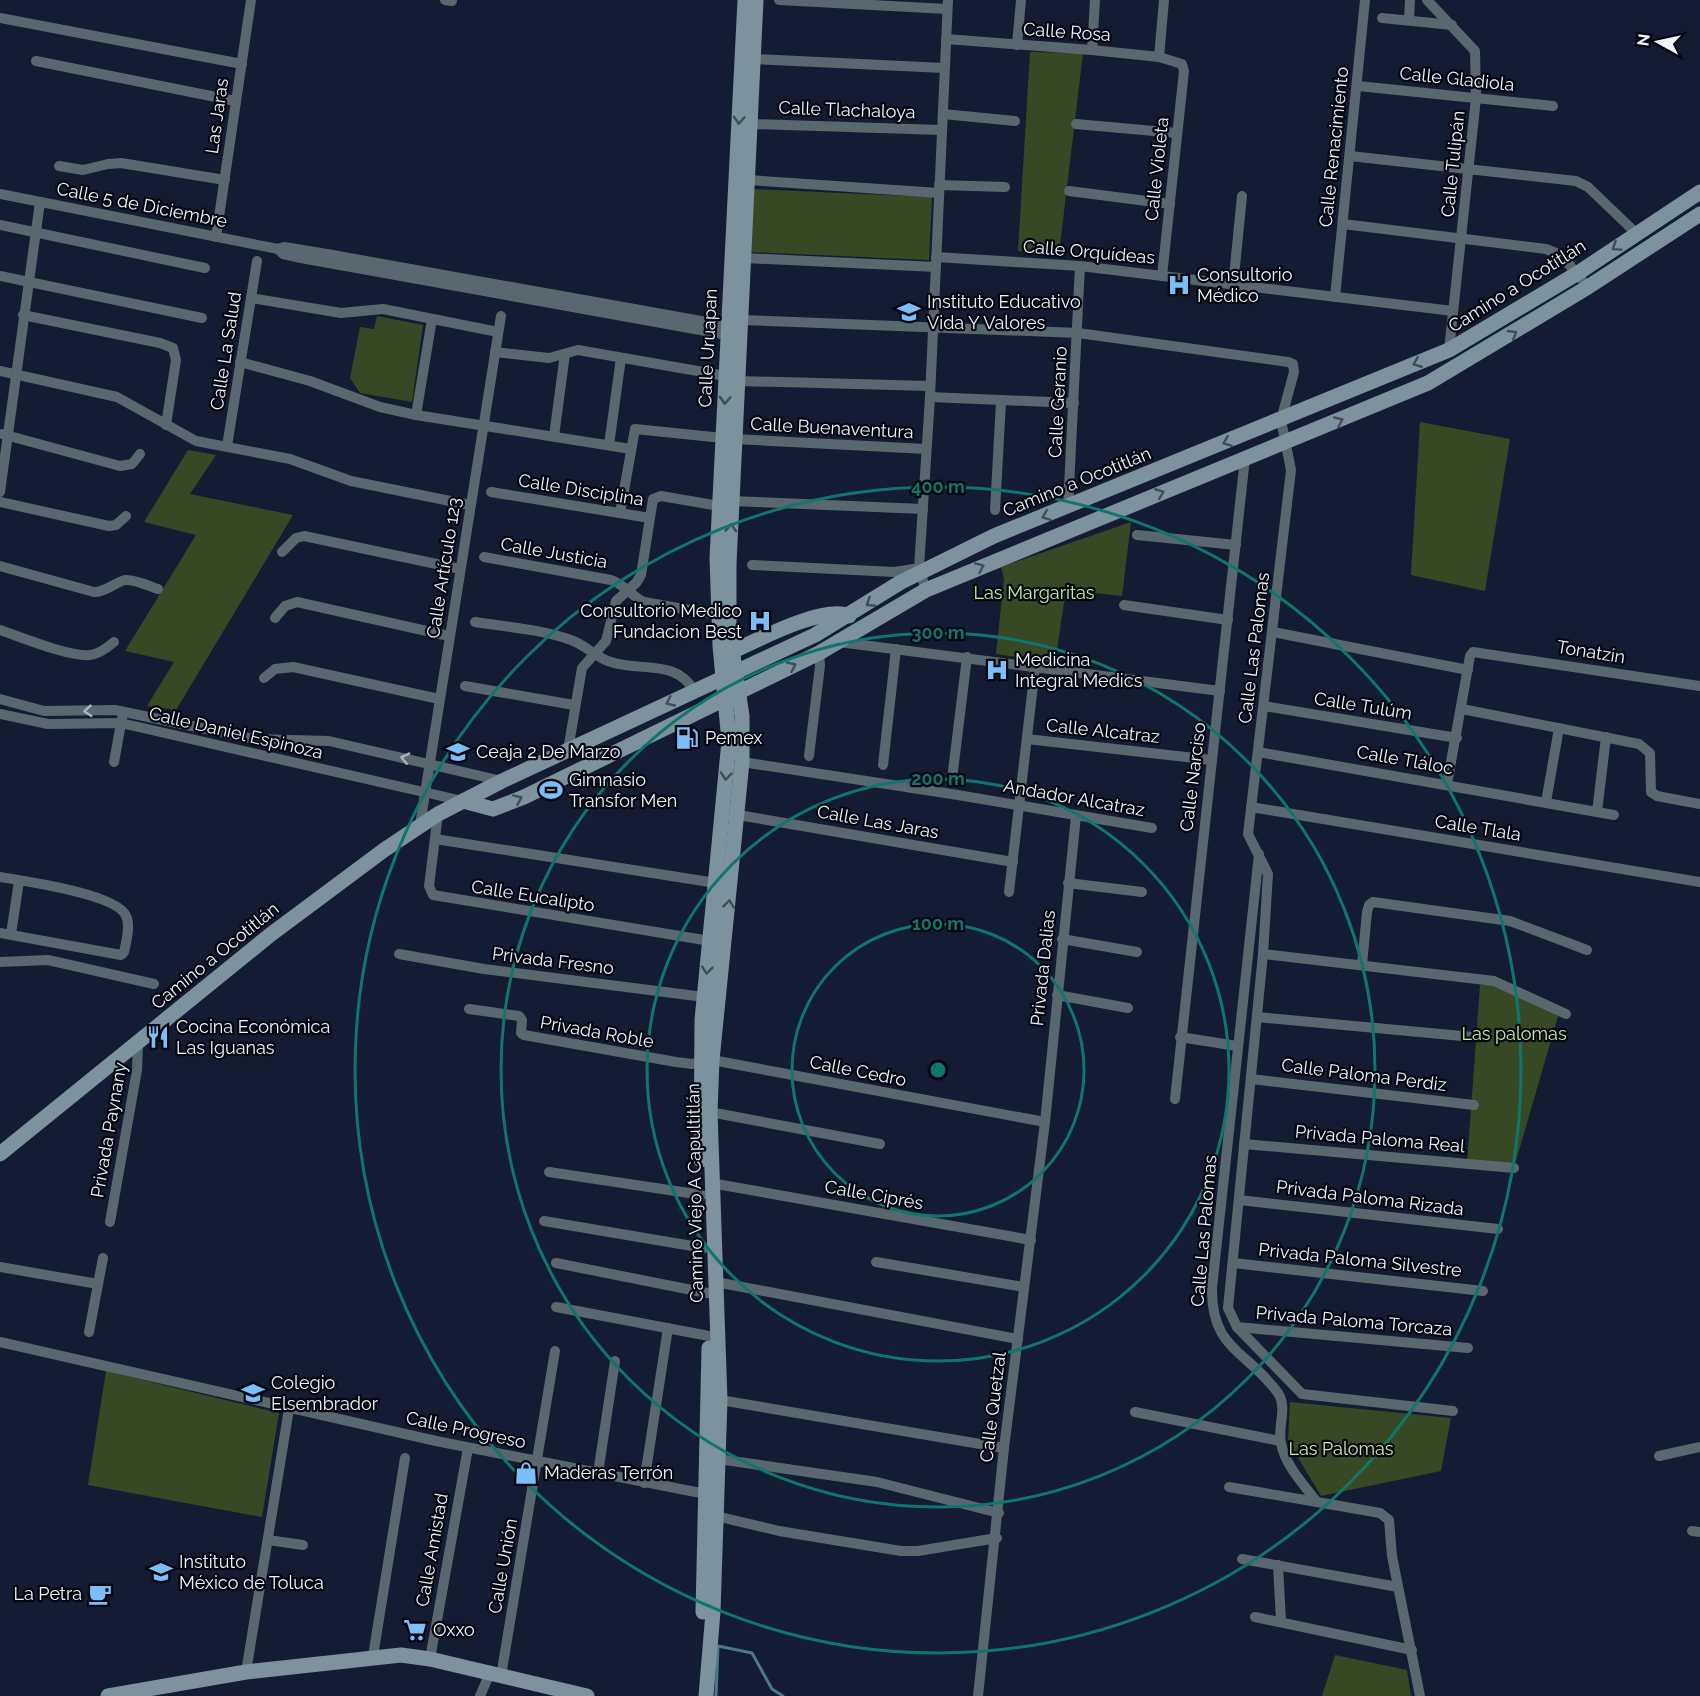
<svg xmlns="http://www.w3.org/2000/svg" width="1700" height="1696" viewBox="0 0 1700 1696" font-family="Raleway,sans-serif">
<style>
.green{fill:#374825}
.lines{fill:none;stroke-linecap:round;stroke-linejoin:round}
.stream{stroke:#4e778c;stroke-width:3}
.street{stroke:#59676e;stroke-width:10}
.secondary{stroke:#7c929d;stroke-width:15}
.oneway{stroke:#404c56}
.oneway2{stroke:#acb5bd}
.ring{fill:none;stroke:#0f766e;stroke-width:3}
.labels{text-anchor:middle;stroke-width:4.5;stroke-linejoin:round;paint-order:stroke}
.street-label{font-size:18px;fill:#f0f4fd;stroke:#040710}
.poi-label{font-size:18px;fill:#f0f4fd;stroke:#040710;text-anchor:start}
.park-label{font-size:18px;fill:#c9eca4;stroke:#040710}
.centre{fill:#0f766e;stroke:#040710;stroke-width:3}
.ring-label{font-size:18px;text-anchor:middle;font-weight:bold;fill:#0f766e;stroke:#040710;stroke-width:4.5;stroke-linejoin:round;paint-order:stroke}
</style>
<rect width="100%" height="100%" fill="#131c32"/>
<!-- green -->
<g class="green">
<polygon points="1030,52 1083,53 1059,254 1018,251"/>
<polygon points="752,189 932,197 929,260 749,252"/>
<polygon points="377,316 423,325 412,402 360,393 350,378 360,327 374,329"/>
<polygon points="1420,422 1510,439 1485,591 1411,575"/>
<polygon points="188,450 216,455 190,494 293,515 176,710 147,706 174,662 125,651 196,535 144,522"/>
<polygon points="1131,522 1122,596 1066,590 1055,663 996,654 1004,579 1001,567"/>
<polygon points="1501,983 1558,1016 1514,1168 1467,1164 1480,985"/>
<polygon points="106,1371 279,1413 262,1517 88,1485"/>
<polygon points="1290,1402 1451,1418 1441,1471 1321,1496 1288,1441"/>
<polygon points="1335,1655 1407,1670 1411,1696 1322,1696"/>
</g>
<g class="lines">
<!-- stream -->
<g class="stream">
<polyline points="718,1646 752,1653 772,1689 783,1696"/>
<polyline points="716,1696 718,1647"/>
</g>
<!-- street -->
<g class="street">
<polyline points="445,0 452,1"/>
<polyline points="779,0 947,9"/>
<polyline points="1427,0 1475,51 1476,98 1449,350"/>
<polyline points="0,18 242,64"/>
<polyline points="1382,18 1452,25"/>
<polyline points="1409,20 1410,0"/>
<polyline points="946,39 1092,50 1159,57 1182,64 1184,71 1162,276"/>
<polyline points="1017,45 1021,0"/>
<polyline points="1092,50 1095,0"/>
<polyline points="1159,57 1164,0"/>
<polyline points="754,59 944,68"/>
<polyline points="36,61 236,101"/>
<polyline points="1358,86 1553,106"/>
<polyline points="943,114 1015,121"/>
<polyline points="751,124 942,130"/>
<polyline points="1076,124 1176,133"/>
<polyline points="1350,156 1576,181 1588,187 1636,233"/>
<polyline points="59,166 83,170 108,164 121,163 225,180"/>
<polyline points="748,180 939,193"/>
<polyline points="939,185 1005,187"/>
<polyline points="1069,191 1170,204"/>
<polyline points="0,194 278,249 284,247 327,254 729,326"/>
<polyline points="1343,224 1546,249 1561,255 1588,287"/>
<polyline points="0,225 205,268"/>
<polyline points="216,237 251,0"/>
<polyline points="278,249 283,254 301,258 728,335"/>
<polyline points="936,257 1080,266 1453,311"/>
<polyline points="744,258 936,267"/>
<polyline points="0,276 202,318"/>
<polyline points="1233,286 1242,196"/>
<polyline points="1335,297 1365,0"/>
<polyline points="251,298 341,313 383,309 498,332"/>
<polyline points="23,315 160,343 173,348 176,360 166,425"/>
<polyline points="742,320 1078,333 1288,362 1293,364 1294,372 1281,420 1291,470 1248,834 1268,874 1263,954 1228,1308 1237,1327 1302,1394 1453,1411"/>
<polyline points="495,352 549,358 578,350 726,376"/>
<polyline points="240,362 310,381 380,407 416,415 631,449"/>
<polyline points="0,371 117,397 196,441 290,459 351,481 470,505"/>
<polyline points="739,381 930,386"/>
<polyline points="930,397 1074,403"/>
<polyline points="416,415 432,319"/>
<polyline points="2,434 120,466 132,464 140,454"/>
<polyline points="554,436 565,354"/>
<polyline points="735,439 926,449"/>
<polyline points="609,445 621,358"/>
<polyline points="227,446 257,261"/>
<polyline points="0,492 40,202"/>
<polyline points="491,492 650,518"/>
<polyline points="732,501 923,509"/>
<polyline points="0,502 109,526 116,525 126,516"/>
<polyline points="1068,507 1080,266"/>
<polyline points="995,510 1001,402"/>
<polyline points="620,513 635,429 723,438"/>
<polyline points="1137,535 1236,545"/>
<polyline points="282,552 296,538 304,536 460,569"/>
<path d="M484 557 611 580C624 584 631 596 644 602L718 615"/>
<polyline points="752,565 895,572 919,568"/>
<path d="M0 566 94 592C107 592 113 583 125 580 135 579 149 586 158 589"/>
<polyline points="926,590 919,568 930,397 948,0"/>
<polyline points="1124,605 1228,620"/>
<polyline points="275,618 285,606 297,602 449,636"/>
<path d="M475 622C506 627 540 629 571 640 586 645 596 658 611 662 641 672 677 659 694 691"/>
<path d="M0 630C21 637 69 657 90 655 99 654 107 648 114 642"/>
<polyline points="1273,632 1468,670"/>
<polyline points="839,642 1220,691"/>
<polyline points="264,678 275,669 293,667 439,699"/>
<polyline points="465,686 574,705"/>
<polyline points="0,699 44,711 115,710 254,739 329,741 502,781"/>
<polyline points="1264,706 1457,738"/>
<polyline points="1462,709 1639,744 1650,753 1651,792 1657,796 1700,804"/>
<polyline points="0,714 48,724 121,723 463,801"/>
<polyline points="1027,739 1212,760"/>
<polyline points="568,750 582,668 606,641 616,601 636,583 641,575 653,499 661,496 719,506"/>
<polyline points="1258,752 1614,815"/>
<polyline points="809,756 820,666 819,653"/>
<polyline points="114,762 122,718"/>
<polyline points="742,762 958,795 1152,828"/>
<polyline points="883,765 896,649"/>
<polyline points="953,771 967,657"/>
<polyline points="1447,784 1470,656 1473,652 1700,686"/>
<polyline points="1546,802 1559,728"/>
<polyline points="1251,807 1700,882"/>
<polyline points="1597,812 1606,737"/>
<polyline points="438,814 429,886 433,895 710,941"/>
<polyline points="738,815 1013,862"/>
<polyline points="420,825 501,316"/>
<polyline points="435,839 716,883"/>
<path d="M1259 854 1212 1288C1211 1350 1247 1350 1278 1393 1288 1408 1277 1427 1281 1443 1285 1465 1303 1484 1317 1502L1380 1513 1389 1520 1392 1556 1420 1696"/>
<path d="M0 877C24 881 117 894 126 916 131 926 126 942 124 952L121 955 0 933"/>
<polyline points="1068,883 1142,892"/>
<polyline points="1009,892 1035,668"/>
<polyline points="11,934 19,881"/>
<polyline points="1062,939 1137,952"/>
<polyline points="399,954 484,969 704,997"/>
<polyline points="1263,954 1494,981 1566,1014"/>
<polyline points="0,962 48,960 154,984"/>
<polyline points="1362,965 1367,912 1369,905 1373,902 1510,921 1587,950"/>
<polyline points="1057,995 1128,1008"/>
<polyline points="469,1009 519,1016 522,1020 521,1033 524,1035 676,1062 692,1064 712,1060 1045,1122"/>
<polyline points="1257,1017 1473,1037"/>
<polyline points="1180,1037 1237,1046"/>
<polyline points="1251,1079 1474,1105"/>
<polyline points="1175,1099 1245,458"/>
<polyline points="710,1112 880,1144"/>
<polyline points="1244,1144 1514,1168"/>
<polyline points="549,1172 702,1195"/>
<polyline points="711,1183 1031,1240"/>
<polyline points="1239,1200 1498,1229"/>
<polyline points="544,1221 704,1248"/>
<polyline points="110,1222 137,1070 138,1043"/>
<polyline points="876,1262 1024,1287"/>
<polyline points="556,1263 707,1293"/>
<polyline points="1233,1263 1483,1291"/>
<polyline points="0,1267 98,1284"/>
<polyline points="716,1282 1018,1339"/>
<polyline points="556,1307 709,1336"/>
<polyline points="1237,1327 1468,1348"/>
<polyline points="89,1332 103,1258"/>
<polyline points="0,1342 436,1441 711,1495"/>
<polyline points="720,1400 1004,1448"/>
<polyline points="1135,1412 1280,1441"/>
<polyline points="1659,1456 1700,1447"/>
<polyline points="718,1459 877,1482 999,1513"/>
<polyline points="598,1473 615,1361"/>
<polyline points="644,1483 668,1328"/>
<polyline points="1229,1487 1317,1502"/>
<polyline points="716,1516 779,1531 901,1551 918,1551 997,1538"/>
<polyline points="1692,1531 1700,1532"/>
<polyline points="268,1540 303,1545"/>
<polyline points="1242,1559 1398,1587"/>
<polyline points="1278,1565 1281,1621"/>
<polyline points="1255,1617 1412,1650"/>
<polyline points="373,1656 405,1458"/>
<polyline points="430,1659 468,1448"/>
<polyline points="246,1672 289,1409"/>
<polyline points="501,1676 555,1351"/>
<polyline points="480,1696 490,1673"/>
<polyline points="978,1696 1004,1448 1045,1122 1076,816"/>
</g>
<!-- secondary -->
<g class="secondary">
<path d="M723 656C750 644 823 604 849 616"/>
<polyline points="463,801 493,809 524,797 819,653 926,590 1428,383 1588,287 1700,214"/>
<polyline points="0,1154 270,935 384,850 438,814 502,781 815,635 901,582 994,536 1449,350 1578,273 1700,192"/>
<polyline points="701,1160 702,1020 729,741 720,646 717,558 745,0"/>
<polyline points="703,1612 709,1348"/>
<polyline points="108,1696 246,1672 401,1655 430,1659 587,1696"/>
<polyline points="706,1696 713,1612 720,1400 710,1112 712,1060 742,762 742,716 729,628 729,564 756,0"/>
</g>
</g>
<!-- one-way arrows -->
<defs><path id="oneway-chevron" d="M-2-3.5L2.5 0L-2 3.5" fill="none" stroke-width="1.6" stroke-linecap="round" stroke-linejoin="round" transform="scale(1.5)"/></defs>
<g class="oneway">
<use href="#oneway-chevron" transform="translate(739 120) rotate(93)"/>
<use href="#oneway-chevron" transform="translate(1616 247) rotate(146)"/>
<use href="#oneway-chevron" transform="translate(1513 334) rotate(-31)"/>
<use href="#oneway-chevron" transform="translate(1417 363) rotate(158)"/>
<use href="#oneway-chevron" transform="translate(725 400) rotate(93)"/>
<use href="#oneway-chevron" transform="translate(1339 421) rotate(-23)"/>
<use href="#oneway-chevron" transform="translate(1227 442) rotate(158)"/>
<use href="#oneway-chevron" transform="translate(1160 493) rotate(-22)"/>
<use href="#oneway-chevron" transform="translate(1046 516) rotate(159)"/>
<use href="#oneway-chevron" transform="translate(731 528) rotate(-87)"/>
<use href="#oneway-chevron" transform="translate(980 567) rotate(-24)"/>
<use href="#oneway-chevron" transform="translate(870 603) rotate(147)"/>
<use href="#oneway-chevron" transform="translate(792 666) rotate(-25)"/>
<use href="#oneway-chevron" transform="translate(670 702) rotate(155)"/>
<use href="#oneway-chevron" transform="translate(726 776) rotate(95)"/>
<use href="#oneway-chevron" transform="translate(518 799) rotate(-23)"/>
<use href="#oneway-chevron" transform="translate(729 904) rotate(-84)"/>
<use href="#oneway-chevron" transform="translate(707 970) rotate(96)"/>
</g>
<g class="oneway2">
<use href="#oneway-chevron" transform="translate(88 711) rotate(175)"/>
<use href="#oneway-chevron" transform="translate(405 758) rotate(-167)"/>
</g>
<!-- distance rings -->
<g class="ring">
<circle cx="938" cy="1070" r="146"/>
<circle cx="938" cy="1070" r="291"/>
<circle cx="938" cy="1070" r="437"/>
<circle cx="938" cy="1070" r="583"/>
</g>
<!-- icons -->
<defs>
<g id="hospital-bare" transform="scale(1.8)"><path d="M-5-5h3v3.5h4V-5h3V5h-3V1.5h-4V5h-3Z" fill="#7dbef9" stroke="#040710" stroke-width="2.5" paint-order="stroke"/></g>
<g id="university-bare" transform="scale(1.8)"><path d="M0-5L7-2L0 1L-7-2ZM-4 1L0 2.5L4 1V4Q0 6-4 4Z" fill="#7dbef9" stroke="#040710" stroke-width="2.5" paint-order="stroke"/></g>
<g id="fuel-bare" transform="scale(1.8)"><path d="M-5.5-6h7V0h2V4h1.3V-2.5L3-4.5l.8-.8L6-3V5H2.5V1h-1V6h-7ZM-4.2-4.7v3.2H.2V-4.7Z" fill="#7dbef9" stroke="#040710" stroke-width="2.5" paint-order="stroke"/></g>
<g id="stadium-bare" transform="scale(1.8)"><path d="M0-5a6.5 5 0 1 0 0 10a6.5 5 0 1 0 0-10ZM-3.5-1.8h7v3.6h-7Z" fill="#7dbef9" stroke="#040710" stroke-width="2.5" paint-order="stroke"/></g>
<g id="restaurant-bare" transform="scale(1.8)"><path d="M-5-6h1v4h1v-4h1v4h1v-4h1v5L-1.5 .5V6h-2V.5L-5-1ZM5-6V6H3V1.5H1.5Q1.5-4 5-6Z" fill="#7dbef9" stroke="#040710" stroke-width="2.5" paint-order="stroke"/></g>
<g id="school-bare" transform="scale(1.8)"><path d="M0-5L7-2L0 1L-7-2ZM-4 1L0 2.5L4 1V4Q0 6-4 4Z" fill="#7dbef9" stroke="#040710" stroke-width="2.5" paint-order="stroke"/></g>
<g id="shop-bare" transform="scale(1.8)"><path d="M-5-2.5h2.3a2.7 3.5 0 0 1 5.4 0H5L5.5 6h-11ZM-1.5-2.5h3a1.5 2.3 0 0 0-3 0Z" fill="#7dbef9" stroke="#040710" stroke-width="2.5" paint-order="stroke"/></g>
<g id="cafe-bare" transform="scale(1.8)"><path d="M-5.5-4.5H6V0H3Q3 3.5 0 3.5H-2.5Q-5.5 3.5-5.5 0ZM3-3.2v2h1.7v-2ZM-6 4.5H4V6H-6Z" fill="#7dbef9" stroke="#040710" stroke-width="2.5" paint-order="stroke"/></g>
<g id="supermarket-bare" transform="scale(1.8)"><path d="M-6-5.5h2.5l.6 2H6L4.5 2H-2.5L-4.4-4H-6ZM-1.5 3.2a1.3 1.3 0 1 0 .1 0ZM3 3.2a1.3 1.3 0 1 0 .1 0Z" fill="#7dbef9" stroke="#040710" stroke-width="2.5" paint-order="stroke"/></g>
</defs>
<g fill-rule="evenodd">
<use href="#hospital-bare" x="1179" y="285"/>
<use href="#university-bare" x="909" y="312"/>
<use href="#hospital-bare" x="760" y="621"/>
<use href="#hospital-bare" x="997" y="670"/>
<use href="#fuel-bare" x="687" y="738"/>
<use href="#university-bare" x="458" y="752"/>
<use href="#stadium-bare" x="551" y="790"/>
<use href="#restaurant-bare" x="158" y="1037"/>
<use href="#school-bare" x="253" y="1393"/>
<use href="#shop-bare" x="526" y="1473"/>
<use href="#school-bare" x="161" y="1572"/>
<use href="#cafe-bare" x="100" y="1594"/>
<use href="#supermarket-bare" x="415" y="1630"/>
</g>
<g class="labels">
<!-- street labels -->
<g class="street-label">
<text transform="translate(1067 32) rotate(4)" y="6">Calle Rosa</text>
<text transform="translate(1457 79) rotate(6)" y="6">Calle Gladiola</text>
<text transform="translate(847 110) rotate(2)" y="6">Calle Tlachaloya</text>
<text transform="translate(217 116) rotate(-82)" y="6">Las Jaras</text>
<text transform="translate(1334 147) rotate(-84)" y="6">Calle Renacimiento</text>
<text transform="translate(1453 164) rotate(-84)" y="6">Calle Tulipán</text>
<text transform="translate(1157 169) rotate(-84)" y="6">Calle Violeta</text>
<text transform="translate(142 205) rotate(11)" y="6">Calle 5 de Diciembre</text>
<text transform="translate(1089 252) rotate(5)" y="6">Calle Orquídeas</text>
<text transform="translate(1517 286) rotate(-32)" y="6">Camino a Ocotitlán</text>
<text transform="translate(708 348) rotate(-87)" y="6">Calle Uruapan</text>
<text transform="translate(226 351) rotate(-81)" y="6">Calle La Salud</text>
<text transform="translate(1058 402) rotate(-87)" y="6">Calle Geranio</text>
<text transform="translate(832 428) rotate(3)" y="6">Calle Buenaventura</text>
<text transform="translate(1077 482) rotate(-22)" y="6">Camino a Ocotitlán</text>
<text transform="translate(581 490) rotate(9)" y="6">Calle Disciplina</text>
<text transform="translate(554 553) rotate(10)" y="6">Calle Justicia</text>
<text transform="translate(444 568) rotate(-81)" y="6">Calle Artículo 123</text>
<text transform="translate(1254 648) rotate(-83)" y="6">Calle Las Palomas</text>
<text transform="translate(1591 652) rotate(9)" y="6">Tonatzin</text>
<text transform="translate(1363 706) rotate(9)" y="6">Calle Tulúm</text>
<text transform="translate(1103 731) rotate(6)" y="6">Calle Alcatraz</text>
<text transform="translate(236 733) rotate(13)" y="6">Calle Daniel Espinoza</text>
<text transform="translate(1405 760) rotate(10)" y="6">Calle Tláloc</text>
<text transform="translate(1193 777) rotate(-83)" y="6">Calle Narciso</text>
<text transform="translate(1074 798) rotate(10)" y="6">Andador Alcatraz</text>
<text transform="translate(878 822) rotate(10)" y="6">Calle Las Jaras</text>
<text transform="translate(1478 828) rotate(9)" y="6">Calle Tlala</text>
<text transform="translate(533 896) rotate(9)" y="6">Calle Eucalipto</text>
<text transform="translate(215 956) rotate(-39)" y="6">Camino a Ocotitlán</text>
<text transform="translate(553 961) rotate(7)" y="6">Privada Fresno</text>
<text transform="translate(1043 968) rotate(-84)" y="6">Privada Dalias</text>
<text transform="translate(597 1032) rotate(10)" y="6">Privada Roble</text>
<text transform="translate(858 1071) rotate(11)" y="6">Calle Cedro</text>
<text transform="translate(1364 1075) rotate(7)" y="6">Calle Paloma Perdiz</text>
<text transform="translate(109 1130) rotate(-80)" y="6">Privada Paynany</text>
<text transform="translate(1380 1139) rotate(5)" y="6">Privada Paloma Real</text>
<text transform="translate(695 1193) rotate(-91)" y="6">Camino Viejo A Capultitlán</text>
<text transform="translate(874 1195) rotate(10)" y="6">Calle Ciprés</text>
<text transform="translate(1370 1198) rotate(7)" y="6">Privada Paloma Rizada</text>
<text transform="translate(1204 1231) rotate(-85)" y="6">Calle Las Palomas</text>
<text transform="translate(1360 1260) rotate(6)" y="6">Privada Paloma Silvestre</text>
<text transform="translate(1354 1321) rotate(5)" y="6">Privada Paloma Torcaza</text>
<text transform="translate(993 1407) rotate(-83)" y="6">Calle Quetzal</text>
<text transform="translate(466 1430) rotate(12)" y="6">Calle Progreso</text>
<text transform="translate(432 1550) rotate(-80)" y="6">Calle Amistad</text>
<text transform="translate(503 1566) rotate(-80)" y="6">Calle Unión</text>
</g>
<!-- poi labels -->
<g class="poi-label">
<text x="1197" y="281">Consultorio<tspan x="1197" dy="21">Médico</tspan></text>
<text x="927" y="308">Instituto Educativo<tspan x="927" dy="21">Vida Y Valores</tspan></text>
<text x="742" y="617" text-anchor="end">Consultorio Medico<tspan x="742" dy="21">Fundacion Best</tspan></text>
<text x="1015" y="666">Medicina<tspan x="1015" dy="21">Integral Medics</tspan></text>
<text x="705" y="744">Pemex</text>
<text x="476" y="758">Ceaja 2 De Marzo</text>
<text x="569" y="786">Gimnasio<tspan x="569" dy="21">Transfor Men</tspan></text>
<text x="176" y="1033">Cocina Económica<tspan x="176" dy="21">Las Iguanas</tspan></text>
<text x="271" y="1389">Colegio<tspan x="271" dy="21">Elsembrador</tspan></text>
<text x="544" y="1479">Maderas Terrón</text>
<text x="179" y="1568">Instituto<tspan x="179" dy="21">México de Toluca</tspan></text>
<text x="82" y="1600" text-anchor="end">La Petra</text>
<text x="433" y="1636">Oxxo</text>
</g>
<!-- park labels -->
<g class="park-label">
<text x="1034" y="599">Las Margaritas</text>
<text x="1514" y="1040">Las palomas</text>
<text x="1341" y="1455">Las Palomas</text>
</g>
</g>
<circle cx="938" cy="1070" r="9" class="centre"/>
<g class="ring-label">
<text x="938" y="493">400 m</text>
<text x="938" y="639">300 m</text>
<text x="938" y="785">200 m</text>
<text x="938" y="930">100 m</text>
</g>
<!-- north arrow -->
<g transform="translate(1658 42) rotate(278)" stroke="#040710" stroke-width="4.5" paint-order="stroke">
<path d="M0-4.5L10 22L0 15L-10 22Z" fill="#f0f4fd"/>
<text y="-9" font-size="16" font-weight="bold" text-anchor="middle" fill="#f0f4fd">N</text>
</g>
</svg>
